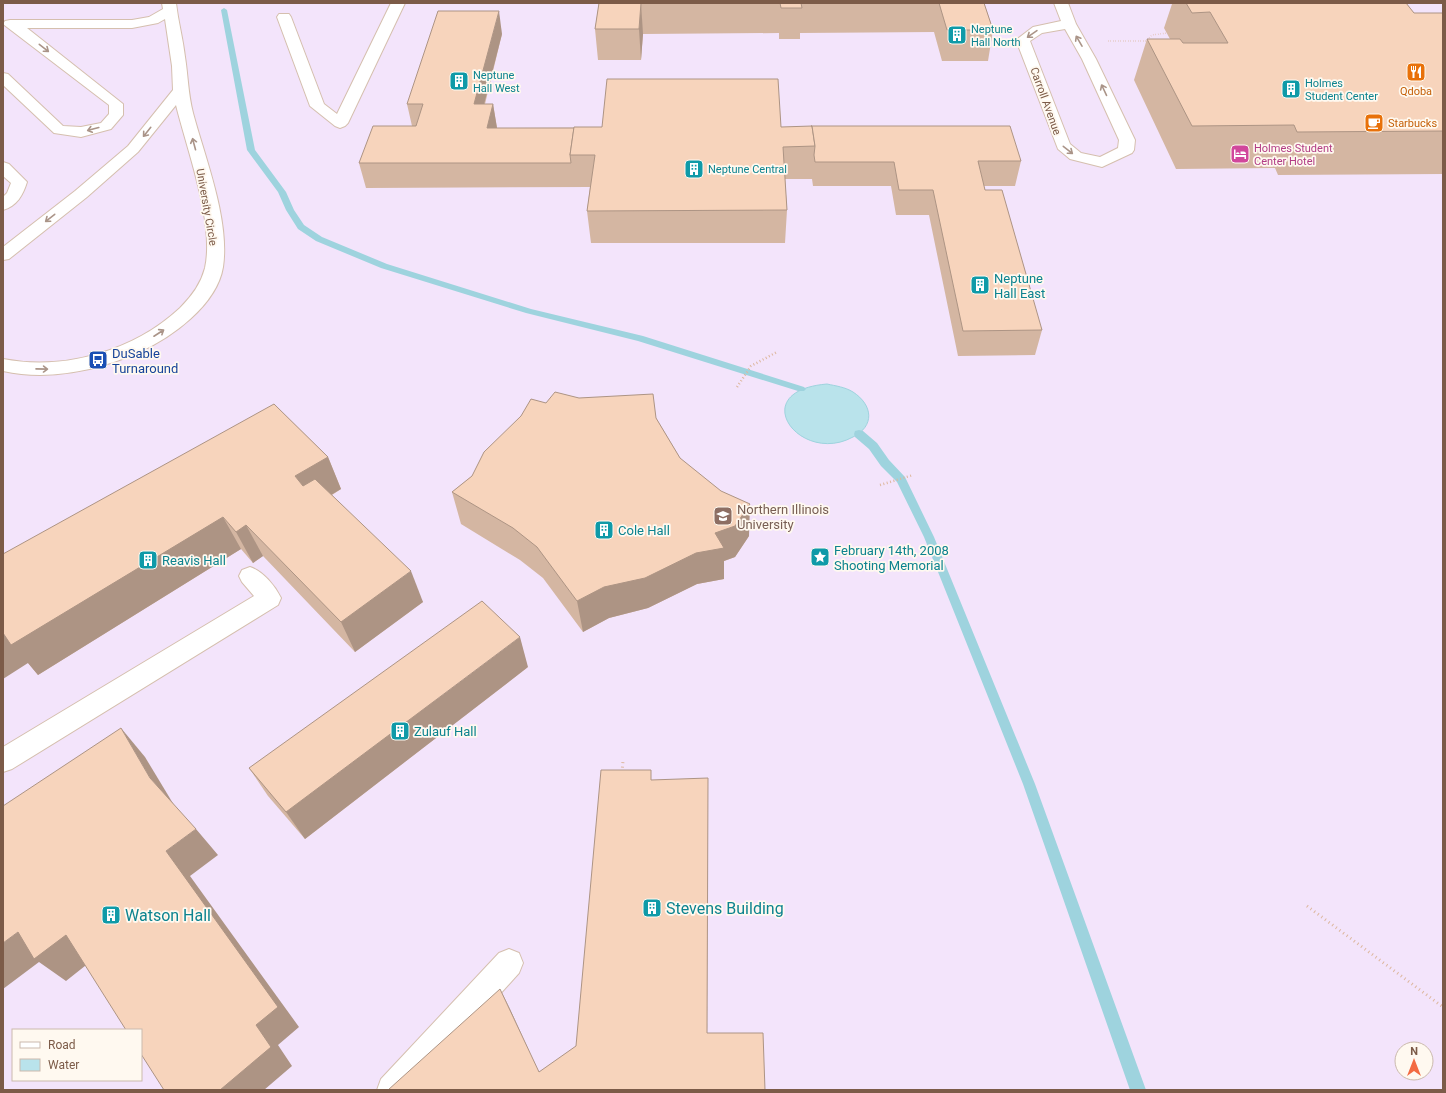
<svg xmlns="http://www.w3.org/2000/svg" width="1446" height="1093" viewBox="0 0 1446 1093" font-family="Roboto,sans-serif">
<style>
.education{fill:#f3e4fb;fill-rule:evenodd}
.water{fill:#b9e3eb;stroke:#9ed3de}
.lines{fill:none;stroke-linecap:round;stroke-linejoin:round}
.stream{fill:#9ed3de;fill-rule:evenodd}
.minor-casing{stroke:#d5bfae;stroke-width:2}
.path-far2{stroke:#ddb79e;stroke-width:1.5;stroke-dasharray:0.5 2;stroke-linecap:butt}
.path-far1{stroke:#ddb79e;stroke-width:2.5;stroke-dasharray:1 2.5;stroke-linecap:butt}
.path{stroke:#ddb79e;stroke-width:3;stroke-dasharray:1 3.5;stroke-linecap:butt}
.minor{fill:#fff;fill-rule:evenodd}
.wall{fill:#d4b6a2}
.shaded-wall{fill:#ad9484}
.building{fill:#f7d4bc;stroke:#ad9484}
.oneway{stroke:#aa9488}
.labels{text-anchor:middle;stroke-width:3.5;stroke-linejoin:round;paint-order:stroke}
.far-culture-label{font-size:11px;fill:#0d838f;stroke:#fff9f0;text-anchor:start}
.far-food-label{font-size:11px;fill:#c56008;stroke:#fff9f0}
.far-street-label{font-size:11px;fill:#7c5b48;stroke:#fff9f0}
.far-hotel-label{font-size:11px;fill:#b23c85;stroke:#fff9f0;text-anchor:start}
.culture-label{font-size:13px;fill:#0d838f;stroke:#fff9f0;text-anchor:start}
.transit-label{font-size:13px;fill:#164399;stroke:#fff9f0;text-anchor:start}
.education-label{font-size:13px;fill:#785e54;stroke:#fff9f0;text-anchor:start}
.near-culture-label{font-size:16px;fill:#0d838f;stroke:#fff9f0;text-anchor:start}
</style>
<rect width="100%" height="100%" fill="#fef6e8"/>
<!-- education -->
<path class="education" d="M3 3H1443V1090H3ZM13 1030H141V1080H13ZM1402 1049H1426V1073H1402Z"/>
<!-- water -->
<path class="water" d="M827 384C836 386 845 387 853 392 873 405 875 426 853 437 800 466 744 391 827 384Z"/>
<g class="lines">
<!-- stream -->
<g class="stream">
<polygon points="224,8 227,10 255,150 286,192 294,210 304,225 322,237 387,264 531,309 643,336 804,387 806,389 804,391 798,391 638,341 526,313 381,268 316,241 298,229 286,210 278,192 247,150 221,10"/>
<polygon points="859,430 863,431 877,443 889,460 905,477 934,537 1035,784 1146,1090 1130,1090 1023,784 924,537 897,482 881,466 869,449 855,437 854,434 855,431"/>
</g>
<!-- minor casing -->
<g class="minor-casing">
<g id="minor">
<path d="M162 3H176C178 21 183 39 185 57 188 76 188 94 193 113 205 158 230 220 223 267 217 305 171 338 139 352 97 371 48 381 3 371V359C64 371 134 351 180 308 191 297 201 284 205 268 215 223 187 150 176 105L138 152 87 197 9 259 3 260V247L75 191 128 146 173 90 172 66 165 19 158 23 132 28H27L123 104V115L111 129 81 137 54 133 3 85V73L8 74 63 126 81 127 101 123 109 114V105L3 24 5 21 10 20H132L149 17 163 9Z"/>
<polygon points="391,3 405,3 348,123 345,126 340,128 335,126 310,106 277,17 279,14 289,14 291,17 324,104 337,114"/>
<path d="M1054 3H1068L1076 24 1096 59 1135 140 1134 150 1132 153 1102 167 1070 159 1058 149 1016 40 1033 27 1061 21ZM1065 29 1082 59 1119 140 1118 148 1100 157 1081 153 1070 144 1030 41 1042 33Z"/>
<path d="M3 162 9 164 27 182C23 195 17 206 3 210V197L7 193 11 183 3 176Z"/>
<path d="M250 567C263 571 275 586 281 598L278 605 12 769 3 772V747L254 596 242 582 239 576 242 570Z"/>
<polygon points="509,949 519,953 523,963 519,973 413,1090 377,1090 381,1079 499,953"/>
</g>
</g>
<!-- path-far2 -->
<polyline class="path-far2" points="1108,41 1146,41 1152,35 1167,33"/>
<!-- path-far1 -->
<g class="path-far1">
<polyline points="737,387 751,366 777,352"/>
<polyline points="880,485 913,475"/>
</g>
<!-- path -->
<g class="path">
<polyline points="622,772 623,761"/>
<polyline points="1307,906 1443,1007"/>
</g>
<!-- minor -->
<use href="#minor" class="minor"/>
</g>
<!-- wall -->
<g class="wall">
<polygon points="599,3 984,3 993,30 988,61 942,61 934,32 800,33 800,39 779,39 779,33 643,34 641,60 598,60 595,29"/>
<polygon points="1171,3 1406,3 1414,13 1443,13 1443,174 1278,175 1275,168 1176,169 1134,80 1147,39 1170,39 1164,28 1172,4"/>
<polygon points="502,34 485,104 493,104 497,128 781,127 1021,161 1015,186 984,186 985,190 1042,330 1035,355 958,356 929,215 896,215 891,186 813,186 812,179 785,179 787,210 785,243 591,243 587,211 590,187 366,188 359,163 412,126 407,104"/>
<polygon points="546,403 656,418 680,458 749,536 735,557 724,561 724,579 697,584 648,608 609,618 583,632 543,578 520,560 461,524 452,492 472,476"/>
<polygon points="274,404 328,457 341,489 332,495 423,602 355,652 263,556 253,563 241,549 38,675 28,663"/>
<polygon points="528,667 305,839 268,796 249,768"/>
</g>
<!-- shaded-wall -->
<g class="shaded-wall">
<polygon points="641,3 643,34 641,60 639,29"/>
<polygon points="499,11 502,34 478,128 474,104"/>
<polygon points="493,104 497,128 491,152 487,128"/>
<polygon points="328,457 341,489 309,508 295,476"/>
<polygon points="750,504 749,536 735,557 724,561 724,579 697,584 648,608 609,618 583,632 577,601 604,587"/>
<polygon points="223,517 241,549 38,675 28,663 3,679 3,633"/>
<polygon points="246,525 263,556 253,563 236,532"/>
<polygon points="411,571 423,602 355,652 341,622"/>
<polygon points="520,637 528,667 305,839 286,812"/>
<polygon points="121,728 145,757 174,805 150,778"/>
<polygon points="708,778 708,805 707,1052 707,1033"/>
<polygon points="196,829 218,855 190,876 299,1027 278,1045 292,1066 264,1090 220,1090 256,1025 166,851"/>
<polygon points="18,932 66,935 95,958 66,981 39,962 3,989 3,943"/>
<polygon points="500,989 510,1009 547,1090 539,1072"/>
</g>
<!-- building -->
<g class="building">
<polygon points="599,3 641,3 639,29 595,29"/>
<polygon points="780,3 801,3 802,8 781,8"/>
<polygon points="939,3 984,3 993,30 947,30"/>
<polygon points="1186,3 1406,3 1414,13 1443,13 1443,131 1297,132 1294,125 1192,126 1147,39 1180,39 1183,43 1228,43 1210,12 1192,13"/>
<polygon points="438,11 499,11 474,104 493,104 487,128 574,128 570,155 571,163 359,163 373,126 416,126 423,104 407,104"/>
<polygon points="607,79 778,79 781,127 812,126 815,146 783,147 787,210 587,211 595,155 570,155 574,127 602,127"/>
<polygon points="811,126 1010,126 1021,161 978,161 985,190 1002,190 1042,330 963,331 933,190 899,190 894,162 815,162 814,155 815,146 812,126"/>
<polygon points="555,392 579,398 653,394 656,418 680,458 721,491 750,504 735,526 715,533 724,548 696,553 645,578 604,587 577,601 537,547 513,528 452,492 472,476 484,452 521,416 531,399 546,403"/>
<polygon points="274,404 328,457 295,476 303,486 315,479 411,571 341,622 246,525 236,532 223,517 11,645 3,633 3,554"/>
<polygon points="482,601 520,637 286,812 249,768"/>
<polygon points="121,728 150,778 196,829 166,851 278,1007 256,1025 271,1047 220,1090 164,1090 141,1054 141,1030 126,1030 66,935 34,959 18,932 3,943 3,806"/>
<polygon points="601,770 651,770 651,780 708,778 707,1033 763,1033 765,1090 388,1090 500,989 539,1072 576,1046"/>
</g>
<!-- one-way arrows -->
<defs><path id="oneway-shaft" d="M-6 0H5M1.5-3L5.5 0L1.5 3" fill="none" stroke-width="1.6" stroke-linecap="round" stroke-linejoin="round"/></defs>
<g class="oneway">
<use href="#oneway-shaft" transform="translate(1032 34) rotate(145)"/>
<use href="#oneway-shaft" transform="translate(1079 41) rotate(-120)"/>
<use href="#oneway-shaft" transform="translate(44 48) rotate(38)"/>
<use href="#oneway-shaft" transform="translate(1104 90) rotate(-115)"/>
<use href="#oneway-shaft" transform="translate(93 129) rotate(165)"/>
<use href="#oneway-shaft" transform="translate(147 132) rotate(129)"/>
<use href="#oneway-shaft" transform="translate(194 144) rotate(-105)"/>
<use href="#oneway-shaft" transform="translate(1068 150) rotate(38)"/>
<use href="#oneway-shaft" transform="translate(50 218) rotate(142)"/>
<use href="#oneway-shaft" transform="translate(159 333) rotate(-33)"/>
<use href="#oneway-shaft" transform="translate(42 369) rotate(1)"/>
</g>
<!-- icons -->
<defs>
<g id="building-square" transform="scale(1)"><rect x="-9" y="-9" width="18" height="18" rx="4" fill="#0f9aa8" stroke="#fff9f0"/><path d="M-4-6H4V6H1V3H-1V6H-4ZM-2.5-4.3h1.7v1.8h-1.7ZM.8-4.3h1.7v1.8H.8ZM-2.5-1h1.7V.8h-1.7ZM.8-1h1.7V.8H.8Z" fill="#fff"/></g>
<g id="restaurant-square" transform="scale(1)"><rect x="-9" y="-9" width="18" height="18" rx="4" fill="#e8710a" stroke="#fff9f0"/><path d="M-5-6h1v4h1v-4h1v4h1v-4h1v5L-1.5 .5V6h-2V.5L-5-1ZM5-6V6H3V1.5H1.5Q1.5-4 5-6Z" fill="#fff"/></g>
<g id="cafe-square" transform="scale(1)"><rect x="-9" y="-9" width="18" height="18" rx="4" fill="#e8710a" stroke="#fff9f0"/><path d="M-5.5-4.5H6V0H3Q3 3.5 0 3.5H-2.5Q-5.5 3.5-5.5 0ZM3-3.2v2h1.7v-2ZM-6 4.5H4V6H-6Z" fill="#fff"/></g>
<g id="hotel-square" transform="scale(1)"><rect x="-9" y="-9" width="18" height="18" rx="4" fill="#d1479c" stroke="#fff9f0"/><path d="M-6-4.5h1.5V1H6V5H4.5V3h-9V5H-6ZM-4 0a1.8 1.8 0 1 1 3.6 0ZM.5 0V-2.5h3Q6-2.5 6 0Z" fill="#fff"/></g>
<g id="bus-square" transform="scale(1)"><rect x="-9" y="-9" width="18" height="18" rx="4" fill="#1a4fb4" stroke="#fff9f0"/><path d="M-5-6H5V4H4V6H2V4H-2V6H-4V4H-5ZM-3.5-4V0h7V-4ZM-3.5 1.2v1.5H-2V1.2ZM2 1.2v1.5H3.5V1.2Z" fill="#fff"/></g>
<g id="university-square" transform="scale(1)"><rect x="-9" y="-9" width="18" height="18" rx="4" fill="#8d6e63" stroke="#fff9f0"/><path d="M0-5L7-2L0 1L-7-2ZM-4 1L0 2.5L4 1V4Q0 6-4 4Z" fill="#fff"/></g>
<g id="sight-square" transform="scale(1)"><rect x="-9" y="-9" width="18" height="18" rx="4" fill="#0f9aa8" stroke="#fff9f0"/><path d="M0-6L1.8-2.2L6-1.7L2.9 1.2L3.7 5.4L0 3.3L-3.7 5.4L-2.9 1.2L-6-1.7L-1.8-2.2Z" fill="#fff"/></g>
</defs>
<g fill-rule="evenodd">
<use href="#building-square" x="957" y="35"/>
<use href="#restaurant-square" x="1416" y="72"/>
<use href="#building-square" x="459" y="81"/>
<use href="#building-square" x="1291" y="89"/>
<use href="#cafe-square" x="1374" y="123"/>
<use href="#hotel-square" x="1240" y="154"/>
<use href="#building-square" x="694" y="169"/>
<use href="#building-square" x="980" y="285"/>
<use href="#bus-square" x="98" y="360"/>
<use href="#university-square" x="723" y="516"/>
<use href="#building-square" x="604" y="530"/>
<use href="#sight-square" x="820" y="557"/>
<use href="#building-square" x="148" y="560"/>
<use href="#building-square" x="400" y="731"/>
<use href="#building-square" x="652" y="908"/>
<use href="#building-square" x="111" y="915"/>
</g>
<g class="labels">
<!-- far-culture labels -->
<g class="far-culture-label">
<text x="971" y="33">Neptune<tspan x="971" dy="13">Hall North</tspan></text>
<text x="473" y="79">Neptune<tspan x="473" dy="13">Hall West</tspan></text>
<text x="1305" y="87">Holmes<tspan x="1305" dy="13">Student Center</tspan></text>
<text x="708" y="173">Neptune Central</text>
</g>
<!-- far-food labels -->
<g class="far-food-label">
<text x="1416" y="95">Qdoba</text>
<text x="1388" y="127" text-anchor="start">Starbucks</text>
</g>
<!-- far-street labels -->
<g class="far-street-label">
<text transform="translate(1046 101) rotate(70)" y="4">Carroll Avenue</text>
<text transform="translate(207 207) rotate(80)" y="4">University Circle</text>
</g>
<!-- far-hotel labels -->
<g class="far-hotel-label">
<text x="1254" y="152">Holmes Student<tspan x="1254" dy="13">Center Hotel</tspan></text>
</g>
<!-- culture labels -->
<g class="culture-label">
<text x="994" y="283">Neptune<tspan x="994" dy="15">Hall East</tspan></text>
<text x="618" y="535">Cole Hall</text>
<text x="834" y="555">February 14th, 2008<tspan x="834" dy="15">Shooting Memorial</tspan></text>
<text x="162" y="565">Reavis Hall</text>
<text x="414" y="736">Zulauf Hall</text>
</g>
<!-- transit labels -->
<g class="transit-label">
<text x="112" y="358">DuSable<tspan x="112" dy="15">Turnaround</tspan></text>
</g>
<!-- education labels -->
<g class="education-label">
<text x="737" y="514">Northern Illinois<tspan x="737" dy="15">University</tspan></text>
</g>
<!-- near-culture labels -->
<g class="near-culture-label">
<text x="666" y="914">Stevens Building</text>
<text x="125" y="921">Watson Hall</text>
</g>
</g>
<!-- border -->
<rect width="1446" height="1093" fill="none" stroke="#7c5b48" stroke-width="8"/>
<!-- legend -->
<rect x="12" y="1029" width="130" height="52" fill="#fff9f0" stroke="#cbbaad"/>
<rect x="20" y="1042" width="20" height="6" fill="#ffffff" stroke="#cbbaad"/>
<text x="48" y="1049" font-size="12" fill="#7c5b48">Road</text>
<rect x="20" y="1059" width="20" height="12" fill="#b9e3eb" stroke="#cbbaad"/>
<text x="48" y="1069" font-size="12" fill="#7c5b48">Water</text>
<!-- north arrow -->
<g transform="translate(1414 1061)"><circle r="19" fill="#fff9f0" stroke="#cbbaad"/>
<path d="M0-3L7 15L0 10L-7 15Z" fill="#f36b42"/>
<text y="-6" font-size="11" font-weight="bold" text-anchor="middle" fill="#7c5b48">N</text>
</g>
</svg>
